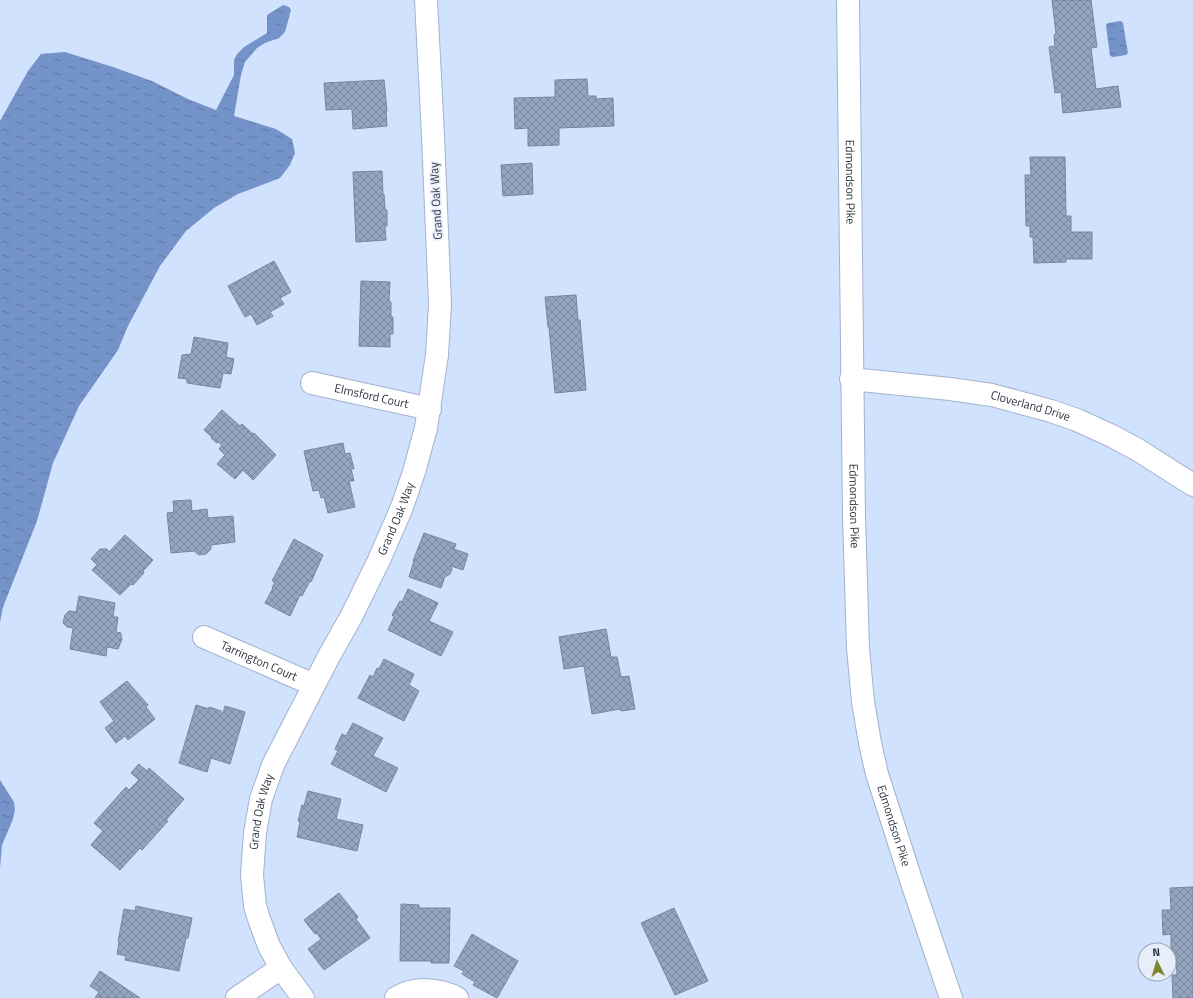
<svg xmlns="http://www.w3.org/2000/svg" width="1193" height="998" viewBox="0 0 1193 998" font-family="'Titillium Web',sans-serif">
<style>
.water{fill:url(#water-ripples)}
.building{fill:url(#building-cross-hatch);stroke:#76859f}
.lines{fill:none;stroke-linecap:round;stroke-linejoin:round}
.minor-casing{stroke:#a2b2ce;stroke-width:24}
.major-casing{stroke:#a2b2ce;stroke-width:24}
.minor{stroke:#fff;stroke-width:22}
.major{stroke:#fff;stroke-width:22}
.labels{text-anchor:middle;stroke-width:3.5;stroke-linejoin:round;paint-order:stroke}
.street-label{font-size:12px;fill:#303642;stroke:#e7eefa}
</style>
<defs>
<pattern id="water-ripples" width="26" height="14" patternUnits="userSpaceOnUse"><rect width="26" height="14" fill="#7493c8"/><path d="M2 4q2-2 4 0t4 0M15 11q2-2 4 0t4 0" fill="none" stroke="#6079a4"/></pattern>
<pattern id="building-cross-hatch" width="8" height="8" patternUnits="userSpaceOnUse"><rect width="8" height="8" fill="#95a5c0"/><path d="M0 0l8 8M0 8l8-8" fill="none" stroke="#7a879e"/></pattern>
</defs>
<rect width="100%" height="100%" fill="#d1e2ff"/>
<!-- water -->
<g class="water">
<polygon points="283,5 289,7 291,10 285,32 279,38 265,43 257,48 245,62 241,75 234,116 276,129 292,139 295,153 290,165 280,178 238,194 214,208 186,231 160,266 128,326 118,350 79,406 53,463 37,521 3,607 0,622 0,121 28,71 41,54 65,52 113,67 152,81 188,99 216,110 234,75 234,60 237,54 244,47 267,33 267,15"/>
<polygon points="1121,21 1123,23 1128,53 1126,55 1113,57 1110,56 1106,25 1108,23"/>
<polygon points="0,780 14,802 15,810 13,819 2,845 0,868"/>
</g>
<!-- building -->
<g class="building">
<polygon points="1052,0 1091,0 1097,47 1091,48 1096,89 1118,86 1121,107 1063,113 1061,92 1055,93 1049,47 1055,46 1054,35 1056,34"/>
<polygon points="587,79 588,96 596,96 596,99 613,98 614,126 559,128 559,145 528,146 528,128 515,129 514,98 555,97 555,80"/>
<polygon points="384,80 387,111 386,111 387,126 353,129 352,109 326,110 324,83"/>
<polygon points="1030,157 1065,157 1066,216 1071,216 1071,232 1092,232 1092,259 1066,259 1066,262 1034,263 1033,237 1030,237 1030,226 1026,226 1025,175 1031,175"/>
<polygon points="532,163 533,194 503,196 501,165"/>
<polygon points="382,171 383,195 384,194 385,210 387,210 387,226 385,226 386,240 356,242 353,172"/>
<polygon points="274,261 291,292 280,298 284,304 270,312 273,316 257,325 251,314 245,317 228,286"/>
<polygon points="361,281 390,282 389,302 391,302 391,317 393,317 393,334 390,334 390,347 359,346"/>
<polygon points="576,295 578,320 580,320 586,390 555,393 549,327 548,327 545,297"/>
<polygon points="194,337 228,343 226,357 234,359 231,374 223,373 220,388 187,383 187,379 178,378 182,355 191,354"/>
<polygon points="222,410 240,426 242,424 253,434 254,433 276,455 253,480 243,470 235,479 217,464 225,455 219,449 222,445 218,442 217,443 211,438 212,437 204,430"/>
<polygon points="343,443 345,454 350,453 354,469 351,469 354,481 349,481 355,507 328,513 324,497 321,498 319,490 313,491 304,451"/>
<polygon points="191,500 192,511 207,509 208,518 233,516 235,542 211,545 211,549 206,554 199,555 194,551 171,553 167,513 174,512 173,501"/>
<polygon points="424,533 456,544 454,549 468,554 463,570 451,566 452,569 450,574 447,576 445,576 441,588 409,577 414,561 413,561"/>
<polygon points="125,535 153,560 143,571 144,573 133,585 131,584 120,595 92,570 97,565 91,559 100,549 107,549 109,552"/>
<polygon points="294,539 323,555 311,582 310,581 302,596 300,595 290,616 265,603 273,588 272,588 275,582 272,581"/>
<polygon points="408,589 438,603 429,621 453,632 441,656 388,630 394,617 392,615 400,601 402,602"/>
<polygon points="79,596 115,603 113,617 118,617 116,632 121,633 121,636 122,639 118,649 107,647 106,656 70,649 73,628 67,627 63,623 65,615 69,611 76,612"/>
<polygon points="606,629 611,657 617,657 621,677 629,676 635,709 621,711 620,709 592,714 584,666 564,669 559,637"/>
<polygon points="384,659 414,674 409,685 419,691 404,721 358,698 370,675 373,677 377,668 379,669"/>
<polygon points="127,681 148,705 146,707 155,719 128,740 125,736 116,743 105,728 114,721 100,702"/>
<polygon points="196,705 209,709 209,707 221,711 221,712 223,713 225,706 245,712 230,764 211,758 207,772 179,763"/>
<polygon points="353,723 383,738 373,756 398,768 386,792 331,764 338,751 335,749 342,734 346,736"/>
<polygon points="139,764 147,771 149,768 184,799 166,820 168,821 142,850 140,848 120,870 91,845 103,831 94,823 126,787 129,790 139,780 131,773"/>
<polygon points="308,791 341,799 336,819 363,825 357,851 297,837 300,822 298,821 302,805 304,806"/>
<polygon points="1193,887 1193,998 1173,998 1172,975 1177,975 1176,955 1171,955 1171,934 1163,935 1162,910 1171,910 1170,888"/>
<polygon points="339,893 358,917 356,919 370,938 324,970 308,949 321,939 317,933 315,934 304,920"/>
<polygon points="401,904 419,905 419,908 450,908 449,963 431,963 431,961 400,961"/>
<polygon points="136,906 192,918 188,938 186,938 179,971 125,960 126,956 117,954 119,943 118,942 124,909 135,911"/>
<polygon points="674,908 708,981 675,995 641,923"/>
<polygon points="472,934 518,961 497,998 473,985 475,982 462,974 464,971 454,966"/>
<polygon points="100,971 140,998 95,998 99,992 90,986"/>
</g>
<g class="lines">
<!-- minor casing -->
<g class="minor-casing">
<g id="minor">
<path id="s1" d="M851 379 950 389 992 395 1051 411 1077 420 1112 436 1138 450 1193 485"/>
<path id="s2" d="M312 383 430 409"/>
<path id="s3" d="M204 637 314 685"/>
<polyline points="237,998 281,968"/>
<path id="s4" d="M303 998 281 968 269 946 259 919 255 906 252 875 255 833 261 799 273 765 329 656 351 617 379 560 402 507 414 472 426 428 437 355 440 304 433 136 426 0"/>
<path d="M396 998C414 987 439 988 457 998"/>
</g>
</g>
<!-- major casing -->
<g class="major-casing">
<g id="major">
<path id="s5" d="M848 0 854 516 858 648 863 702 870 743 877 774 913 886 951 998"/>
</g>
</g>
<!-- minor -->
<use href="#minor" class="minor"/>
<!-- major -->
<use href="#major" class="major"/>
</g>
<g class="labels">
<!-- street labels -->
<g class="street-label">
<text dy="4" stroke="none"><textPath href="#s5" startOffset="182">Edmondson Pike</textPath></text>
<text transform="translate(436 201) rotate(-93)" y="4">Grand Oak Way</text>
<text dy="4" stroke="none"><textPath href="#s2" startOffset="61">Elmsford Court</textPath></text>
<text dy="4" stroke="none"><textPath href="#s1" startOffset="182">Cloverland Drive</textPath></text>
<text dy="4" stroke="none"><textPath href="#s5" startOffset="506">Edmondson Pike</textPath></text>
<text dy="4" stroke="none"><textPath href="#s4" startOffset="524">Grand Oak Way</textPath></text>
<text dy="4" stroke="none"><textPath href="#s3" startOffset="60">Tarrington Court</textPath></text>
<text dy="4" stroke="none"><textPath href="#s4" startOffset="200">Grand Oak Way</textPath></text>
<text dy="4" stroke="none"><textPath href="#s5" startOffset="830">Edmondson Pike</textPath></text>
</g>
</g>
<!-- north arrow -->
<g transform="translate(1157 962) rotate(355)"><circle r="19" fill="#e7eefa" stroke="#9ea4b0"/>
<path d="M0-3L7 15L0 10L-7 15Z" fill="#80832e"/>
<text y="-6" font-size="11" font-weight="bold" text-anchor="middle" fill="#303642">N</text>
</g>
</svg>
